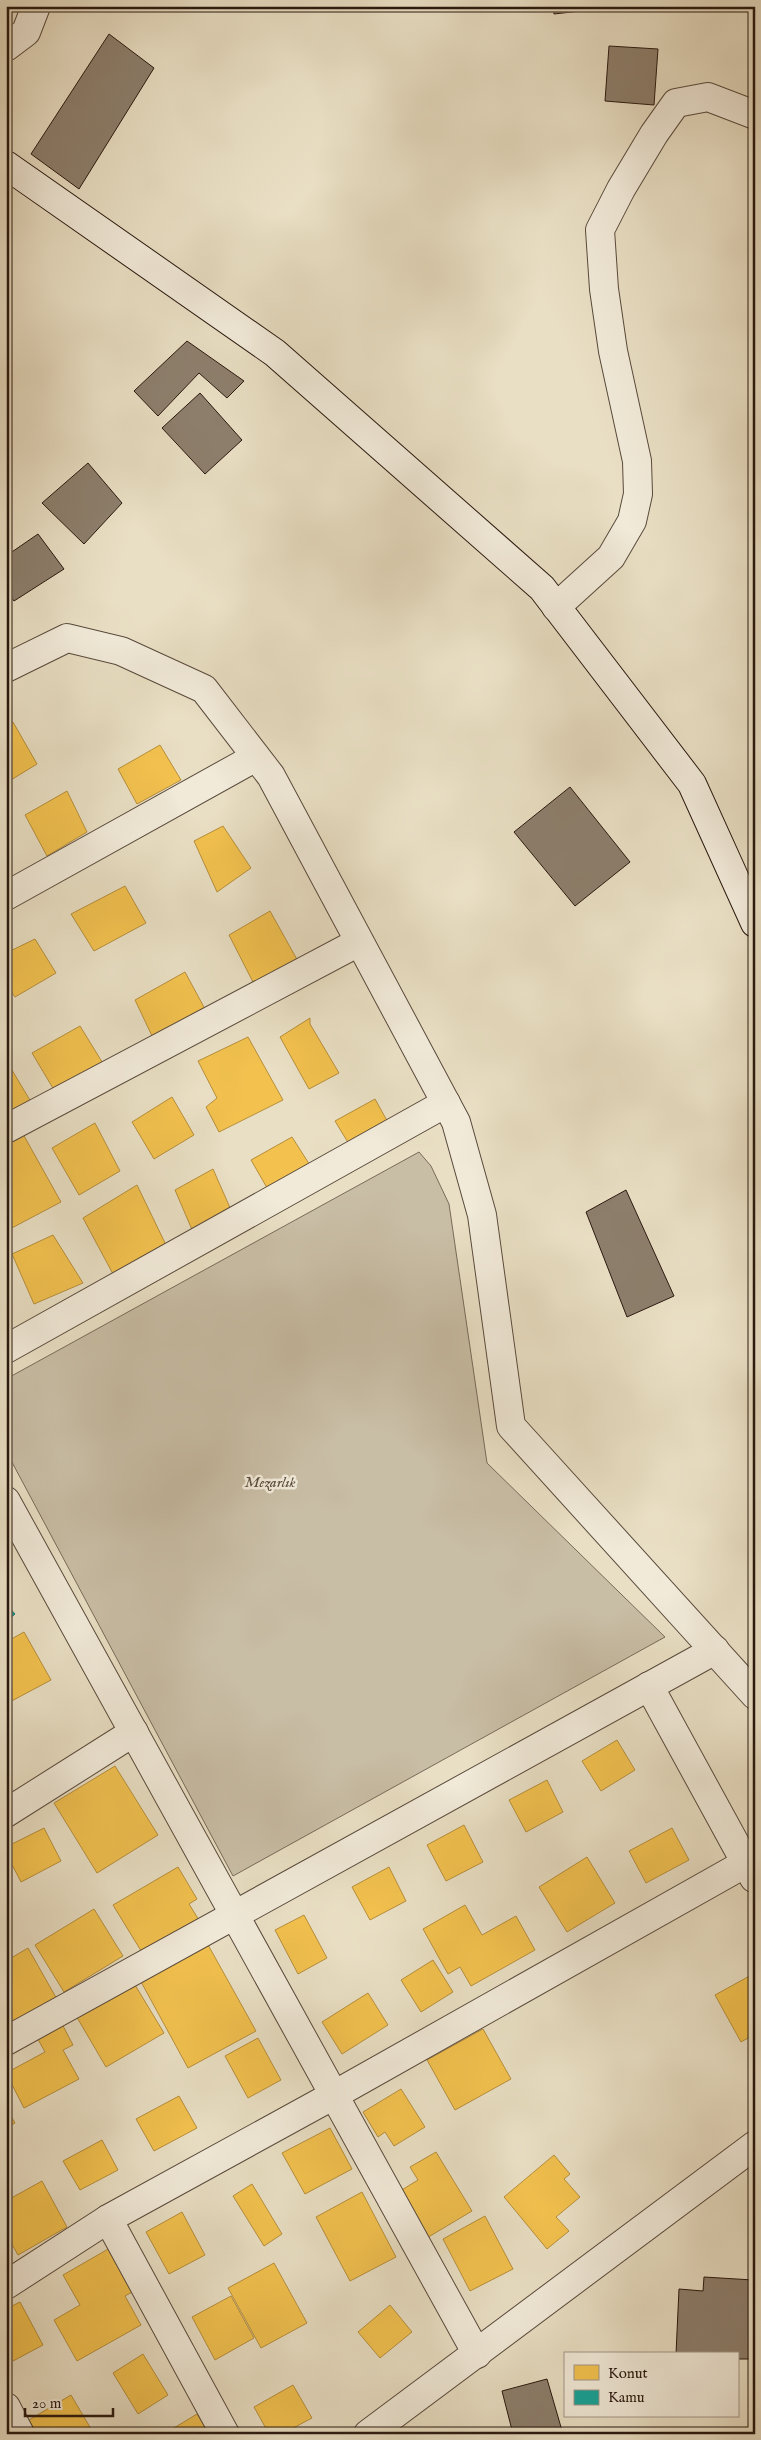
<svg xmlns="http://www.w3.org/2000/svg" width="761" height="2440" viewBox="0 0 761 2440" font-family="'IM FELL English',serif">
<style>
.green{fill:#c8bda5;stroke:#786a5a}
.homes{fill:#f2c14e;stroke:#b68e3b}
.public{fill:#17a398;stroke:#1c796f}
.building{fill:#8d7f6d;stroke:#29180f}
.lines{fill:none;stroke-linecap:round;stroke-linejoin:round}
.street-casing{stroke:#594a3c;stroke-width:30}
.secondary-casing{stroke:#29180f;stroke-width:30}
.street{stroke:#f1ead9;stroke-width:28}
.secondary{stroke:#f1ead9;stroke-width:28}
.labels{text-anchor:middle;stroke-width:5;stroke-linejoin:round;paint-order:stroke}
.park-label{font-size:15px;font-style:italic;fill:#594a3c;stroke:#f1ead9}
</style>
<rect width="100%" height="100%" fill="#e9dfc4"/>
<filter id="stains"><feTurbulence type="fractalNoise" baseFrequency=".004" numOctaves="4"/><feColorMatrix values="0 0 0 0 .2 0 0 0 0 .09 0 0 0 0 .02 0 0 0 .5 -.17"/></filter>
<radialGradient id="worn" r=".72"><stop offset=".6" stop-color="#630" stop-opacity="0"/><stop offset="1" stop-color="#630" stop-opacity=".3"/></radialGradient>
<!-- green -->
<polygon class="green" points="419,1152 431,1166 449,1204 487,1463 665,1637 233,1876 6,1451 6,1379"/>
<!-- homes -->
<g class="homes">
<polygon points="13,722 37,764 6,783 6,725"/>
<polygon points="160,745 181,780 137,804 118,769"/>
<polygon points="67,791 87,832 47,856 25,815"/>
<polygon points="223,826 251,868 217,892 194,841"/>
<polygon points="125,886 146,923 94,951 71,914"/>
<polygon points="270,911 299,963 255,986 229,935"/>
<polygon points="35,939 56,973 15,997 6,984 6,953"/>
<polygon points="185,972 205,1009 153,1038 135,1000"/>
<polygon points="310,1018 310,1024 339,1073 309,1089 280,1037"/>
<polygon points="80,1026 107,1070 57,1095 32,1053"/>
<polygon points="248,1037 283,1100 219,1132 206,1107 217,1098 198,1061"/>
<polygon points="6,1060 34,1107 6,1120"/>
<polygon points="172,1097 194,1135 154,1159 132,1122"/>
<polygon points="375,1099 390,1126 352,1149 335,1121"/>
<polygon points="95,1123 120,1171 79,1195 52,1148"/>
<polygon points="23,1134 61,1202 6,1231 6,1144"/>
<polygon points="292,1137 313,1170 270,1193 251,1160"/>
<polygon points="213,1169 231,1210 193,1232 175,1190"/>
<polygon points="137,1185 167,1247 113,1274 83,1218"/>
<polygon points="53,1235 83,1283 34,1304 12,1254"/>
<polygon points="24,1632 51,1680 6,1704 6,1642"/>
<polygon points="617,1740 635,1770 601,1791 582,1761"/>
<polygon points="115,1766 158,1835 97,1873 54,1803"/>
<polygon points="547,1780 563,1812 526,1832 509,1800"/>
<polygon points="464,1825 483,1862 446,1881 427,1845"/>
<polygon points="44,1828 61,1861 21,1882 6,1853 6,1847"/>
<polygon points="672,1828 689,1860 646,1883 629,1851"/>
<polygon points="587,1857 615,1903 567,1932 539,1887"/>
<polygon points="178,1867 197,1899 189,1904 202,1925 146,1959 113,1905"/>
<polygon points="389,1867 406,1901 370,1920 352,1887"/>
<polygon points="465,1905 482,1935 516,1916 535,1950 471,1986 460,1967 448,1974 423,1929"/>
<polygon points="94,1909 123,1956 64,1992 35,1945"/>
<polygon points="304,1915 327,1958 298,1974 275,1930"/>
<polygon points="207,1943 256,2031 188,2068 140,1980"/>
<polygon points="28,1948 58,2001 6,2031 6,1961"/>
<polygon points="433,1960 453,1992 421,2012 401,1980"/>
<polygon points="755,1973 755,2034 741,2042 715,1995"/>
<polygon points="132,1980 164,2033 106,2067 75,2014"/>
<polygon points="368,1993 388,2025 342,2054 322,2022"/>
<polygon points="60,2020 73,2045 63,2050 79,2079 24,2108 6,2073 45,2052 35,2034"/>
<polygon points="483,2029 511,2079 455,2110 427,2060"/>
<polygon points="258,2038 281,2080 248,2098 225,2056"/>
<polygon points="401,2089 425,2127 394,2146 385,2132 378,2137 363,2112"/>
<polygon points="179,2096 197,2128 154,2151 136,2119"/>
<polygon points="6,2107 15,2123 6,2128"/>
<polygon points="330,2128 352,2169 305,2194 282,2153"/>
<polygon points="102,2140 118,2170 80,2190 63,2161"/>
<polygon points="436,2152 472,2211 420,2242 392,2196 418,2180 410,2167"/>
<polygon points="554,2155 570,2174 564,2179 580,2197 556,2217 569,2231 547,2249 504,2197"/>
<polygon points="42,2181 67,2227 18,2255 6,2234 6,2201"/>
<polygon points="252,2184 282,2234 264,2246 233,2196"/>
<polygon points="362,2192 396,2257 350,2281 316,2217"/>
<polygon points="182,2212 205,2255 169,2274 146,2232"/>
<polygon points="485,2216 513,2269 470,2291 443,2239"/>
<polygon points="110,2248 134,2291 125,2296 141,2325 77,2361 54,2320 80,2305 63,2275"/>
<polygon points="274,2263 307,2323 261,2348 228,2288"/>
<polygon points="231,2296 254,2338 215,2360 192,2317"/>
<polygon points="20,2302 43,2345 13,2361 6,2349 6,2309"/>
<polygon points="390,2305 412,2332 380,2358 358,2332"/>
<polygon points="143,2354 168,2395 138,2414 113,2373"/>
<polygon points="293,2385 312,2418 282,2434 269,2434 254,2407"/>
<polygon points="71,2395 94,2434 37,2434 29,2420"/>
<polygon points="197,2414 209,2434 164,2434"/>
</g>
<!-- public -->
<polygon class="public" points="6,1604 15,1614 6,1622"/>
<!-- building -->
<g class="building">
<polygon points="553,6 588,6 589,10 554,14"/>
<polygon points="109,34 154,68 79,189 31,154"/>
<polygon points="609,46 658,49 654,105 605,101"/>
<polygon points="187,341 244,381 227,398 199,373 158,416 134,391"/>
<polygon points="200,393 242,440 205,474 162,428"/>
<polygon points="88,463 122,503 84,544 42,503"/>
<polygon points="38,534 64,569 14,601 6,590 6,556"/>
<polygon points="570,787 630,862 575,906 514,832"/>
<polygon points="626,1190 674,1296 627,1317 586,1212"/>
<polygon points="704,2277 753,2280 750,2359 737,2359 737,2354 676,2354 679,2289 703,2291"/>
<polygon points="547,2379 563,2434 513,2434 502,2391"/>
</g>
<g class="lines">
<!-- street casing -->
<g class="street-casing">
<g id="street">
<polyline points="6,47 26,32 36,6"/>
<polyline points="556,607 611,557 632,521 638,494 637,461 613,351 604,289 600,230 621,189 654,134 676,103 708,97 755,115"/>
<polyline points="6,668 67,638 121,651 204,689 271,776 456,1122 482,1215 511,1426 755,1695"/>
<polyline points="6,896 256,757"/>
<polyline points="6,1129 359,942"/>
<polyline points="6,1349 446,1103"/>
<polyline points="6,1501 477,2354"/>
<polyline points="649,1686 754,1878"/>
<polyline points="6,1813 134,1732"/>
<polyline points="6,2041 715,1650"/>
<polyline points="108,2219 225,2434"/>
<polyline points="6,2285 108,2219 334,2095 746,1863"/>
<polyline points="6,2407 20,2434"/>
<polyline points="368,2434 755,2145"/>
</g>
</g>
<!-- secondary casing -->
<g class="secondary-casing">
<polyline id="secondary" points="6,165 275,353 542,588 692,784 755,923"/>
</g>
<!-- street -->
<use href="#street" class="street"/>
<!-- secondary -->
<use href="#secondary" class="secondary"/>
</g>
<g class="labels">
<!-- park labels -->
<g class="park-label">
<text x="270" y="1487">Mezarlık</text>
</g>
</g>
<!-- margin -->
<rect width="761" height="2440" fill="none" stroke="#e9dfc4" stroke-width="25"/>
<rect x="8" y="8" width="746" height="2425" fill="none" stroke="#29180f" stroke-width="2.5"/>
<rect x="12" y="12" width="736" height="2415" fill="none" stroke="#29180f"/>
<!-- legend -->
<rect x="564" y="2352" width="175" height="65" fill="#f1ead9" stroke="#a19688"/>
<rect x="574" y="2365" width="25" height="15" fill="#f2c14e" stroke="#a19688"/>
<text x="608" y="2378" font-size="15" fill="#29180f">Konut</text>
<rect x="574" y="2390" width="25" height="15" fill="#17a398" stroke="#a19688"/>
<text x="608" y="2402" font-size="15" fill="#29180f">Kamu</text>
<!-- scale -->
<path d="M25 2408v8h88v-8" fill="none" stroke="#29180f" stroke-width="2.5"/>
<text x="32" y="2408" font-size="15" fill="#29180f" stroke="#f1ead9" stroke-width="4" paint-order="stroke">20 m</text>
<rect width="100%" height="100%" filter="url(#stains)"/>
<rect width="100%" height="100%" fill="url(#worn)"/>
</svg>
